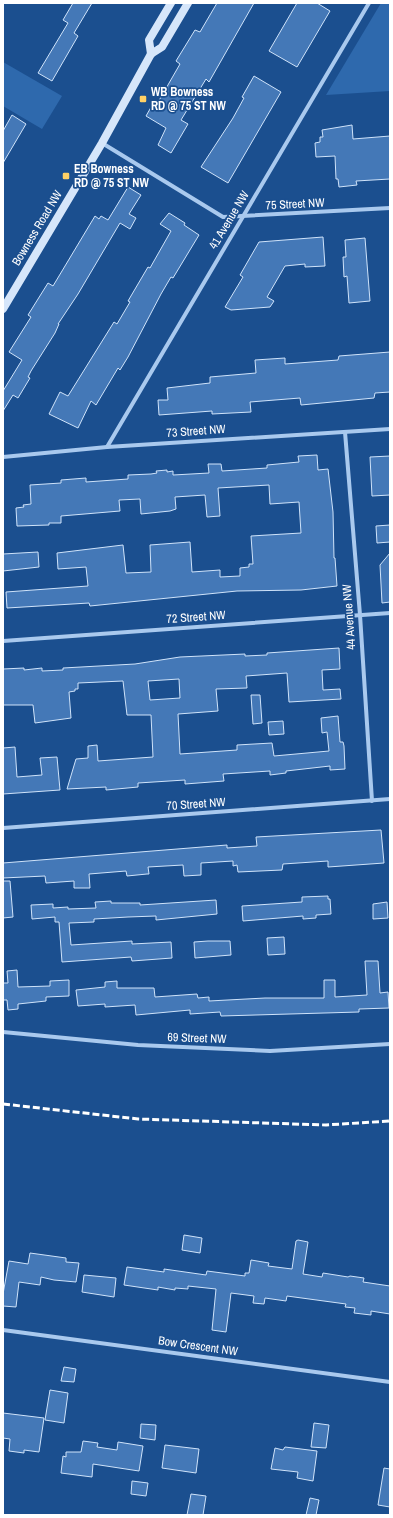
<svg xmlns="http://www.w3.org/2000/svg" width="393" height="1518" viewBox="0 0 393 1518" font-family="'Archivo Narrow',sans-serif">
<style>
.green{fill:#2e69ad}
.building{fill:#4478b7;stroke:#cfe3fa;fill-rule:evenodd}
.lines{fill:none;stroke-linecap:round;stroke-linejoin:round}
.street{stroke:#a9c9ee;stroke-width:4}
.secondary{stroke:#d6e6fa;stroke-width:8}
.rail{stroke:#fff;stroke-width:3;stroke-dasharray:7 3;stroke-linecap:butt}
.poi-dot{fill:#ffd166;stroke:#1b4f8f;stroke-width:1.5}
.labels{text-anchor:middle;stroke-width:3.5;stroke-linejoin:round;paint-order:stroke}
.poi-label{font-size:12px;font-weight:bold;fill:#fff;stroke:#1b4f8f;text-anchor:start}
.street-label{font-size:12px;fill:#fff;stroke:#1b4f8f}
</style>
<rect width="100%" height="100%" fill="#1b4f8f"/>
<!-- green -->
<g class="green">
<polygon points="381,3 390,3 390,91 326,95"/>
<polygon points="3,62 62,96 42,129 3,106"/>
</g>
<!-- building -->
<g class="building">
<polygon points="73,3 92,3 74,33 78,36 52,81 38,73 68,23 63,20"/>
<polygon points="217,3 254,3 209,82 206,79 181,120 188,124 171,153 158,145 166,128 146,116 154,102 157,104 180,64 176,61 195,30 200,32"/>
<polygon points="297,3 317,3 330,11 297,67 269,51"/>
<polygon points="254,76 281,92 228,183 201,167 233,118 244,98 242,97"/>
<polygon points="12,115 26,124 3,163 3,131"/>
<polygon points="352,125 353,139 390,136 390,179 356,181 357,185 339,187 338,179 336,179 335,156 316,157 315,143 320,142 320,137 323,137 322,130"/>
<polygon points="128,187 141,195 129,214 136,218 130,229 120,223 78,294 58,324 59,324 55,333 31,371 28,377 30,378 18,398 13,395 3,411 3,391 22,360 9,352 31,317 28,315 48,283 53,286 95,216 99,219 101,216 108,220"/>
<polygon points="169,213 185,223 184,225 199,235 173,278 171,277 161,294 128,357 120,370 118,368 96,405 91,401 78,428 49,414 60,392 68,396 114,322 117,324 130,302 128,301 148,267 150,268 171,231 160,224"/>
<polygon points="323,237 325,266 305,267 305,264 285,266 267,297 274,301 270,307 231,310 225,307 243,277 240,275 259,242"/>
<polygon points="365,238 370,301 349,303 347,276 344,277 343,257 346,257 345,240"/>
<polygon points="390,352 390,392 375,393 374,398 301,405 300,398 250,402 251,412 212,414 212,411 159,415 158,400 168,400 167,388 210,383 210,377 256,373 255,360 285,358 285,364 338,360 339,356"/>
<polygon points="317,455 318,470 328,469 333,512 334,558 335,558 337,586 301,590 237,591 90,606 89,603 7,608 6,592 88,586 86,567 58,569 57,553 123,545 126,573 151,572 150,545 190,542 192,572 220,570 220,577 240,576 240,568 249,567 249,564 253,564 251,536 301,533 299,502 270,504 269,485 218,488 220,516 207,517 205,495 175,497 176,509 170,511 141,514 140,499 119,500 120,511 61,516 61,523 49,523 49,525 17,526 16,508 24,507 23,505 31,504 30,485 61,483 61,480 86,478 86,482 128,479 128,475 151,474 157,473 156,471 167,470 167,472 173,471 173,475 209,473 208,464 221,464 222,471 267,468 267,465 299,462 298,456"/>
<polygon points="390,456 390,495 372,496 370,457"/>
<polygon points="390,525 390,542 377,543 376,526"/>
<polygon points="38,552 39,567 3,571 3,554"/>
<polygon points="390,553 390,602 382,603 380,565"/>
<path d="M339 648 340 669 322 670 323 690 340 689 341 699 289 702 287 673 246 676 247 688 216 689 218 711 178 714 180 754 237 750V745L272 743 274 756 329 751 327 732 322 733 321 718 338 716 340 742H343L344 746 345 769 330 770V766L286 771V773L270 775V771L223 774 224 781 185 784V780L138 783V787L106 790V787L67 789 76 759 88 758V746L97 745 98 761 153 757 151 715H127L123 681 78 683V689H75V691L69 692 71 718 35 723 33 705H3V669L24 668V670L42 668V671L63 670V668L135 664 180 657 245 654V656L267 655V653ZM179 679 180 698 150 700 148 681Z"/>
<polygon points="251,695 260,695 262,723 253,724"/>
<polygon points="283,721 284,734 269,735 268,722"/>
<polygon points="15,747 17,777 42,775 40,758 57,757 60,790 3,794 3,748"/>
<polygon points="381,830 384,863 328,867 328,861 283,864 282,870 238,872 237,865 233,866 233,861 201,863 201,875 184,876 183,865 148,867 149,874 147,874 127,876 126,871 89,874 90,888 74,888 74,881 46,883 45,876 3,878 3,863 227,845 227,848 257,846 256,837"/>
<polygon points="3,881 10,881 13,917 3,918"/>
<polygon points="328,896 328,899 330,899 331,914 316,915 316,918 303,919 303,916 243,921 242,906 302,902 302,897"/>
<polygon points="216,900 217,914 156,920 156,916 128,917 94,919 94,922 69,923 71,945 132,941 132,944 171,942 172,958 132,961 131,957 62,962 59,922 55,922 55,917 32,919 31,905 53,904 53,908 68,907 68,909 96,908 95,902 111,901 111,903 140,903 140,905"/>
<polygon points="387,902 388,918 373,919 373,904"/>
<polygon points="284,937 285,954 268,955 267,938"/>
<polygon points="208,941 230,941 231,955 195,958 194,942"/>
<polygon points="365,961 378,961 380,993 388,992 389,1008 359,1009 359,1012 221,1016 220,1012 190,1014 190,1010 136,1015 135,1005 105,1007 105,1004 78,1006 76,990 105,987 105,982 117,981 117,988 154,988 155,997 197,994 198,998 209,997 209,1001 265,998 324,998 324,980 335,980 335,997 367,995"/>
<polygon points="17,970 18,987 50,986 50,981 69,980 69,996 46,997 46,1001 18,1004 18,1009 8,1010 7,1000 3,1000 3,983 8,983 7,971"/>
<polygon points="184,1235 202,1238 200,1253 182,1250"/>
<polygon points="298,1240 308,1242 303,1274 322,1277 323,1273 348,1277 350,1276 364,1278 363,1282 390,1286 390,1314 371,1311 371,1315 354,1313 355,1308 345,1307 346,1304 287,1296 286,1301 265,1298 264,1304 253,1303 254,1296 231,1293 226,1332 212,1330 216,1289 188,1286 188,1289 175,1288 175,1290 158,1287 158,1290 124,1285 127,1267 164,1272 164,1269 206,1275 207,1271 245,1276 245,1273 249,1273 251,1260 269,1263 268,1266 292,1269 296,1241"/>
<polygon points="30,1253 66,1258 66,1262 79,1263 76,1282 54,1280 41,1277 40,1285 19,1282 16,1307 3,1306 3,1294 9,1261 28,1264"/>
<polygon points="84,1275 116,1278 114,1297 82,1292"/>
<polygon points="64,1367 76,1369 74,1382 61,1381"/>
<polygon points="50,1390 68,1393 64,1423 45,1420"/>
<polygon points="3,1413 44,1418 39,1452 24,1450 24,1453 9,1451 10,1439 3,1438"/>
<polygon points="314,1423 329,1425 326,1448 311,1447"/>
<polygon points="141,1424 156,1425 155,1440 140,1438"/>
<polygon points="83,1441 98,1443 97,1447 117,1450 118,1442 143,1446 139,1471 93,1464 92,1477 61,1473 63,1456 66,1457 66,1452 81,1452"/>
<polygon points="165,1445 199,1449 196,1473 162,1468"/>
<polygon points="285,1447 317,1451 313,1481 297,1478 298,1472 271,1469 275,1448 283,1450"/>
<polygon points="384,1468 390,1469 390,1507 378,1505"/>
<polygon points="132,1481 148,1483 146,1496 131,1494"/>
<polygon points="191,1494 206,1496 203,1515 187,1515"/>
<polygon points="310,1498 319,1500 316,1515 306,1515"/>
</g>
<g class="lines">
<!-- street -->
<g class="street">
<polyline points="102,143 223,217 390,208"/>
<polyline points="345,432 360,615 372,801"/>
<polyline points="107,447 369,3"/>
<polyline points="3,457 107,447 390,429"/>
<polyline points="3,641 390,613"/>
<polyline points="3,828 390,799"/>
<polyline points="3,1032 138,1045 270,1051 390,1044"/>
<polyline points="3,1330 390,1382"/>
</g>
<!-- secondary -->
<g class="secondary">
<polyline points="151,54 149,40 171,3"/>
<polyline points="3,309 102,143 151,54 162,47 188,3"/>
</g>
<!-- rail -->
<polyline class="rail" points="3,1104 138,1119 326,1125 390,1121"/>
</g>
<!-- markers -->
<g class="poi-dot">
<rect x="139" y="95" width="8" height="8" rx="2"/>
<rect x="62" y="172" width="8" height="8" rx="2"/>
</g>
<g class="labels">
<!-- poi labels -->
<g class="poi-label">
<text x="151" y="96">WB Bowness<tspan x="151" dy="14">RD @ 75 ST NW</tspan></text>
<text x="74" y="173">EB Bowness<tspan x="74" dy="14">RD @ 75 ST NW</tspan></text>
</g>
<!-- street labels -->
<g class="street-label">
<text transform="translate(295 204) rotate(-3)" y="4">75 Street NW</text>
<text transform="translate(229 220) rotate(-59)" y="4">41 Avenue NW</text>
<text transform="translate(37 228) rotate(-59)" y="4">Bowness Road NW</text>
<text transform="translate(196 431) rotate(-4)" y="4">73 Street NW</text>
<text transform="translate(196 617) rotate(-4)" y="4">72 Street NW</text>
<text transform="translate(349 617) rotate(-94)" y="4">44 Avenue NW</text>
<text transform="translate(196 804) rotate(-4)" y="4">70 Street NW</text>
<text transform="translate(197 1038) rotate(2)" y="4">69 Street NW</text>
<text transform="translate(198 1346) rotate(8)" y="4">Bow Crescent NW</text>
</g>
</g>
<!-- border -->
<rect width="393" height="1518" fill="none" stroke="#ffffff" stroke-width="8"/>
</svg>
